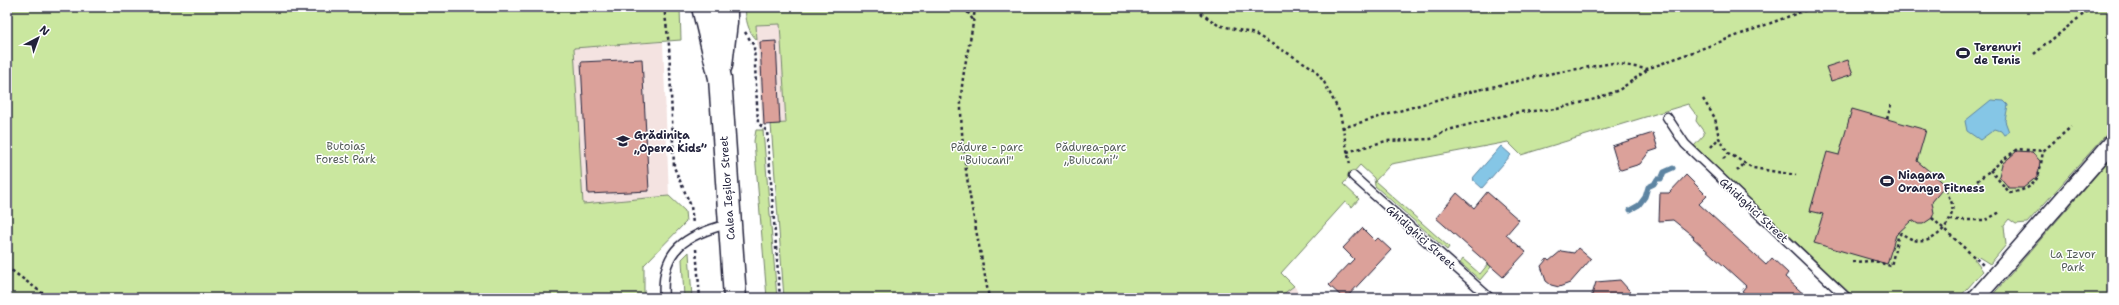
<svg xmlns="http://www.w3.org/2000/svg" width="2119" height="305" viewBox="0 0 2119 305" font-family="'Shantell Sans',sans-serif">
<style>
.built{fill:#f4e3e1}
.green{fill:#cae79f;stroke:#76846d}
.water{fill:#85c6e6;stroke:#5d84a2}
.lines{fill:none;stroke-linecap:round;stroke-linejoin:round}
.stream{stroke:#5d84a2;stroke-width:5}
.building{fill:#dba19a;stroke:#22223b}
.service-casing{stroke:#22223b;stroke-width:11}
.minor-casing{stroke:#22223b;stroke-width:19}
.primary-casing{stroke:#22223b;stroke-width:25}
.path{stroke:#22223b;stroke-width:2.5;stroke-dasharray:3 3;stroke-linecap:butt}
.service{stroke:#fff;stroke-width:8}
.minor{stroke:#fff;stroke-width:16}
.primary{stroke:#fff;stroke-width:22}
.labels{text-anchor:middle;stroke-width:3;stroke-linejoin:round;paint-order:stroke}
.poi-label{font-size:11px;font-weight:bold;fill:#22223b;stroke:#fff;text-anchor:start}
.park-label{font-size:11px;fill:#545d59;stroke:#fff}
.street-label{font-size:11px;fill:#22223b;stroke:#fff}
</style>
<rect width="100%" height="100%" fill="#fff"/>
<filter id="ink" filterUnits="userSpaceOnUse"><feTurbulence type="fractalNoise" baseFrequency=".025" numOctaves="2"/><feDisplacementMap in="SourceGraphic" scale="8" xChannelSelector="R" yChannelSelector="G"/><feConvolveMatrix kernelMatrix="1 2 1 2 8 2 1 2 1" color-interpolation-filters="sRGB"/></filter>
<g filter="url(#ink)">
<!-- built -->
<g class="built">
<polygon points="780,24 786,123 762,125 756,25"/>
<polygon points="663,42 669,196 582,205 574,48"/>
<polygon points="1294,286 1304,298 1278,298"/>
</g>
<!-- green -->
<g class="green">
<polygon points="7,7 680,7 681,40 574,48 583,204 669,196 685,211 686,222 644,265 644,298 7,298"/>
<path d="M745 7H2112V105L2110 107 2112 111V128L2027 223 2016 224 2009 219 2004 225 2006 245 1990 264 1977 256 1974 259 1983 271 1959 298H1855L1694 146 1704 135V132L1696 121 1697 116 1688 104 1521 155 1508 142 1391 164 1375 181 1449 247 1447 250 1375 186 1374 178 1360 165 1343 184 1359 199 1352 207 1345 202 1281 273 1294 286 1278 298H784L771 124 786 123 780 24 756 25 757 40C747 30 746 20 745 7Z"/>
<polygon points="756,130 763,130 777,298 767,298 754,141"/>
<polygon points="2112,157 2112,298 1990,298"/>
<polygon points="689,252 692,298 684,298 682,259"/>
<polygon points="1463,259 1480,274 1488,264 1491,267 1480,280 1460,263"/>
</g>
<!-- water -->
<g class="water">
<polygon points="1991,100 2004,101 2008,105 2005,121 2009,132 2004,135 2001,131 1995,129 1980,140 1967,131 1965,121"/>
<polygon points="1501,146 1511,155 1482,188 1472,179"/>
</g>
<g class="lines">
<!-- stream -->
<polyline class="stream" points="1630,210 1639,205 1645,197 1648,187 1654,184 1657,179 1661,179 1664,172 1673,168"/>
</g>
<!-- building -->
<g class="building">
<polygon points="776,41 780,124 764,125 760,42"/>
<polygon points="642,59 649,191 588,194 581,62"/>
<polygon points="1848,60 1853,74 1831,81 1826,67"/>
<polygon points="1852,109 1926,130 1917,161 1946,185 1932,202 1934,213 1932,218 1923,224 1918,224 1912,220 1896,235 1887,264 1814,243 1823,214 1810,211 1827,152 1839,155"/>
<polygon points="1653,133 1658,149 1649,152 1640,164 1621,170 1619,169 1612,146"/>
<polygon points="2017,151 2032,152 2040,161 2038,176 2023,188 2009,188 1999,176 2002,164"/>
<polygon points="1686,175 1707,196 1699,204 1766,265 1772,258 1788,273 1785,277 1808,298 1750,298 1742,291 1746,286 1693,238 1694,237 1673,220 1659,221 1660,193 1669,193"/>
<polygon points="1487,192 1519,220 1506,235 1526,252 1503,277 1436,218 1457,193 1474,208"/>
<polygon points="1362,228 1375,241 1378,238 1391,250 1346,298 1343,298 1329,285 1354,259 1343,248"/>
<polygon points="1578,248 1591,259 1570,283 1559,287 1551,285 1546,281 1541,266 1547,259 1549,261 1561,251 1574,253"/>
<polygon points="1620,280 1636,298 1591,298 1596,282"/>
</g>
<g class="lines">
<!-- service casing -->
<g class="service-casing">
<g id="service">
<polyline points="1667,117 1685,144 1847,298"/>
<polyline points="1353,176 1490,298"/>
<path d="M664 298C660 249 686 235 728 224"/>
</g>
</g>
<!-- minor casing -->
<g class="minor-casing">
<polyline id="minor" points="1976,298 2112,143"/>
</g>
<!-- primary casing -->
<g class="primary-casing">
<g id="primary">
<polyline points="703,7 720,78 735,298"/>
<polyline points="721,65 726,22 726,7"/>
</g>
</g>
<!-- path -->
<g class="path">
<polyline points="664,7 669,45 674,167 691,206 693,224"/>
<polyline points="964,7 973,20"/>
<path d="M975 7C972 41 960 74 961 109 962 172 978 236 989 298"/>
<polyline points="1199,7 1202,14 1218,25 1255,34 1313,68 1324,82 1340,113 1350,165"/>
<polyline points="745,32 754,46 758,123 767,131 780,298"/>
<polyline points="2034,54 2091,8"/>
<polyline points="1703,99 1715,118 1719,138 1728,153 1753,168 1796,175"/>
<polyline points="1887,119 1891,105"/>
<polyline points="1342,128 1443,98 1553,73 1613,63 1647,69 1814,7"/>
<polyline points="1711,147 1719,138"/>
<polyline points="1347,152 1386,141 1431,139 1448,130 1494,118 1519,112 1557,109 1595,99 1619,90 1647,70"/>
<polyline points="1723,159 1729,154"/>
<path d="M1990 170 2010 193C2039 188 2039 177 2043 151"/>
<polyline points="1737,171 1744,164"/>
<polyline points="1977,181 2017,149 2043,151 2071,127"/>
<polyline points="1932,218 1983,265"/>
<polyline points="1950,220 1986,220 2000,212"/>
<polyline points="696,249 700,298"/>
<path d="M1852 262 1874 261 1891 266 1898 237 1901 233C1908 238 1916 242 1924 241 1939 239 1955 219 1952 204 1951 200 1948 196 1947 192"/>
<polyline points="7,267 49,298"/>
</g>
<!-- service -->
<use href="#service" class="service"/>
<!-- minor -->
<use href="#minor" class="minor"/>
<!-- primary -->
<use href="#primary" class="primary"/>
</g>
</g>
<!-- icons -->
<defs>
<g id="stadium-bare" transform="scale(1.08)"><path d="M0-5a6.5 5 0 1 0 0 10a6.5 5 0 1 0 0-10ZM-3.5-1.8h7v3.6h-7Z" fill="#22223b" stroke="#fff" stroke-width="2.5" paint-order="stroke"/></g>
<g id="school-bare" transform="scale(1.08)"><path d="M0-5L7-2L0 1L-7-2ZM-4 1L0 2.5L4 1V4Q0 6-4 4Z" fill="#22223b" stroke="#fff" stroke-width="2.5" paint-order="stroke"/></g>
</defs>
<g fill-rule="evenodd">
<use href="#stadium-bare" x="1963" y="53"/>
<use href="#school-bare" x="623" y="141"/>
<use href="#stadium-bare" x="1887" y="181"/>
</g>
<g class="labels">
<!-- poi labels -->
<g class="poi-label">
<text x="1974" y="51">Terenuri<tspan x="1974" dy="13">de Tenis</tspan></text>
<text x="634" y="139">Grădinița<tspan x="634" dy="13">„Opera Kids”</tspan></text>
<text x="1898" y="179">Niagara<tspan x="1898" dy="13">Orange Fitness</tspan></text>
</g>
<!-- park labels -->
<g class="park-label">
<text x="346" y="150">Butoiaș<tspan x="346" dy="13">Forest Park</tspan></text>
<text x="987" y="151">Pădure - parc<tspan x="987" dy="13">"Buiucani"</tspan></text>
<text x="1091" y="151">Pădurea-parc<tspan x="1091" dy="13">„Buiucani”</tspan></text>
<text x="2073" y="258">La Izvor<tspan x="2073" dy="13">Park</tspan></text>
</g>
<!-- street labels -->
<g class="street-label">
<text transform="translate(727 188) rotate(-94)" y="4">Calea Ieșilor Street</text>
<text transform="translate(1754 210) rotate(43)" y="4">Ghidighici Street</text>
<text transform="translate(1421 237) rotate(42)" y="4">Ghidighici Street</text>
</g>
</g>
<!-- margin -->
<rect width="2119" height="305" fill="none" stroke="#fff" stroke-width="24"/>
<rect x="12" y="12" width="2095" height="281" fill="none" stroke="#22223b" stroke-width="1.5" filter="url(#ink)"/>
<!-- north arrow -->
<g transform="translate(38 38) rotate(41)" stroke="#ffffff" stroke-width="3" paint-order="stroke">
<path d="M0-3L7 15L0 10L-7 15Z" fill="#22223b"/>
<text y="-6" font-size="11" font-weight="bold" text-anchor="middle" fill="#22223b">N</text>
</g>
</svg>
